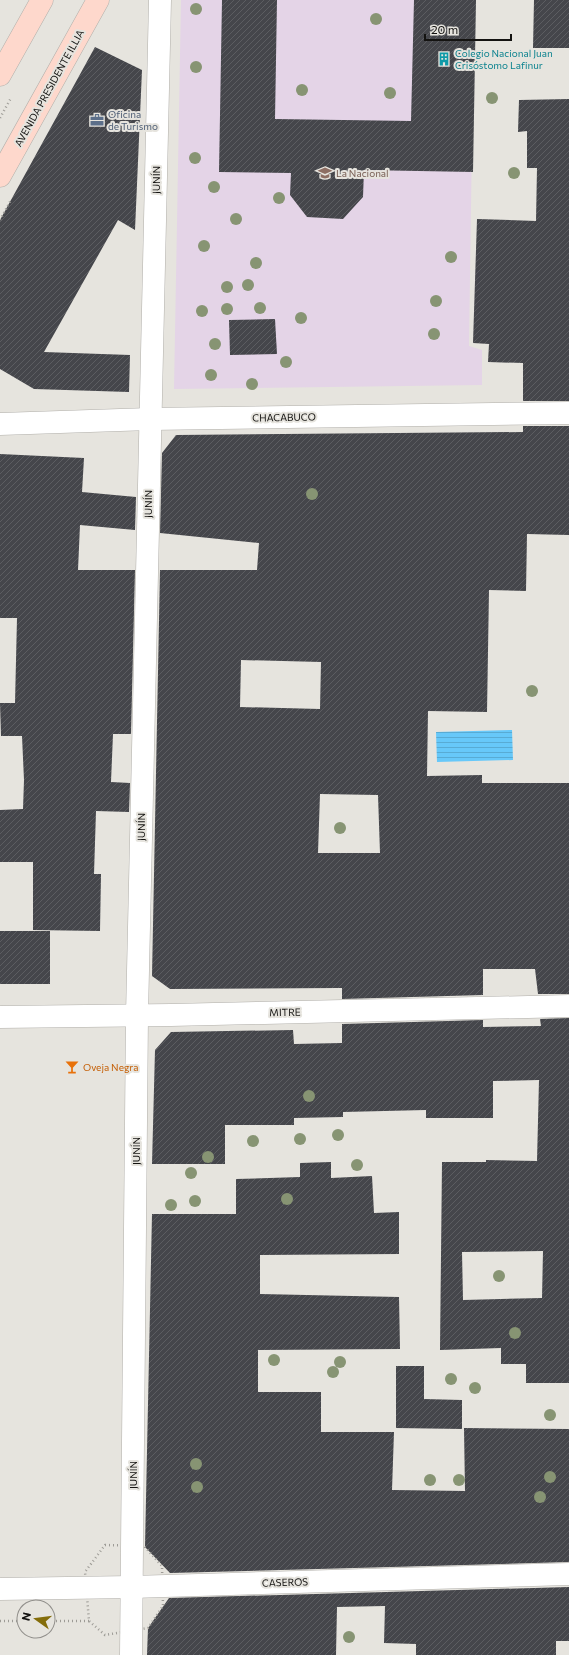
<svg xmlns="http://www.w3.org/2000/svg" width="569" height="1655" viewBox="0 0 569 1655" font-family="Commissioner,sans-serif">
<style>
.education{fill:#e4d4e7}
.water{fill:url(#water-rules)}
.building{fill:url(#building-hatch);fill-rule:evenodd}
.lines{fill:none;stroke-linecap:round;stroke-linejoin:round}
.street-casing{stroke:#b1afaa;stroke-width:23}
.secondary-casing{stroke:#b1afaa;stroke-width:23}
.path{stroke:#9d9b96;stroke-width:2.5;stroke-dasharray:1 3;stroke-linecap:butt}
.street{stroke:#fff;stroke-width:22}
.secondary{stroke:#fed8cc;stroke-width:22}
.tree{fill:#879473}
.labels{text-anchor:middle;stroke-width:4;stroke-linejoin:round;paint-order:stroke}
.culture-label{font-size:10px;fill:#0d838f;stroke:#e6e4de;text-anchor:start}
.street-label{font-size:10px;fill:#141311;stroke:#e6e4de}
.service-label{font-size:10px;fill:#4e5e75;stroke:#e6e4de;text-anchor:start}
.education-label{font-size:10px;fill:#785e54;stroke:#e6e4de;text-anchor:start}
.food-label{font-size:10px;fill:#c56008;stroke:#e6e4de;text-anchor:start}
</style>
<defs>
<pattern id="water-rules" width="6" height="5" patternUnits="userSpaceOnUse"><rect width="6" height="5" fill="#67c8f9"/><path d="M0 2.5h6" fill="none" stroke="#58abd4"/></pattern>
<pattern id="building-hatch" width="6" height="6" patternUnits="userSpaceOnUse"><rect width="6" height="6" fill="#45464b"/><path d="M-1 1l2-2M0 6l6-6M5 7l2-2" fill="none" stroke="#5c5d61"/></pattern>
</defs>
<rect width="100%" height="100%" fill="#e6e4de"/>
<!-- education -->
<polygon class="education" points="181,0 474,0 469,346 482,350 482,385 174,389"/>
<!-- water -->
<polygon class="water" points="512,730 513,760 437,762 436,732"/>
<!-- building -->
<g class="building">
<polygon points="222,0 277,0 275,119 411,121 414,0 476,0 473,172 364,170 363,197 343,219 307,217 290,195 291,173 219,172"/>
<polygon points="534,0 569,0 569,48 533,48"/>
<polygon points="95,47 142,70 135,230 118,220 44,352 130,355 129,392 34,389 0,369 0,220"/>
<polygon points="569,99 569,401 523,401 523,363 488,362 489,344 473,343 477,219 536,221 537,168 527,168 527,131 518,132 519,100"/>
<polygon points="275,319 277,354 230,355 229,320"/>
<path d="M523 426H569V535L527 534 526 591 489 590 487 712 428 711 427 776 482 775V783H569V994H538L535 969H483V995L342 999V988H339L170 989 152 976 160 570H257L259 543 160 533 162 453 176 435 523 432ZM241 660 321 662 320 709 240 707ZM320 794 378 795 380 853H318Z"/>
<polygon points="0,454 84,458 82,492 136,497 135,530 80,525 78,570 135,570 131,734 113,734 111,782 130,783 129,812 96,811 94,874 101,874 100,931 33,930 33,862 0,862 0,810 23,809 24,780 22,736 1,736 0,703 15,703 17,618 0,618"/>
<rect x="0" y="931" width="50" height="53"/>
<path d="M569 1018V1383H526V1364H501V1348L440 1350 442 1162H486V1160L537 1161 539 1080 493 1081V1118H426V1110L343 1112V1117L294 1118V1125H225V1164H152L155 1050 171 1032 293 1030 294 1044 342 1043V1024L483 1020V1027L541 1026 540 1019ZM543 1251 542 1298 463 1300 462 1252Z"/>
<polygon points="331,1162 331,1178 372,1176 374,1213 399,1212 399,1254 260,1255 260,1294 399,1297 400,1349 258,1350 258,1392 321,1392 321,1432 394,1432 392,1490 465,1491 464,1428 569,1429 569,1562 170,1573 145,1547 152,1214 236,1214 236,1179 300,1177 300,1163"/>
<polygon points="396,1366 424,1366 424,1399 462,1400 462,1429 396,1428"/>
<polygon points="569,1587 569,1641 556,1641 556,1655 416,1655 416,1644 384,1643 385,1606 337,1607 336,1655 147,1655 148,1628 169,1598"/>
</g>
<g class="lines">
<!-- street casing -->
<g class="street-casing">
<g id="street">
<polyline points="0,424 150,419 569,413"/>
<polyline points="0,1017 171,1015 569,1006"/>
<polyline points="0,1589 132,1587 569,1574"/>
<polyline points="131,1655 137,1015 160,0"/>
</g>
</g>
<!-- secondary casing -->
<g class="secondary-casing">
<g id="secondary">
<polyline points="0,75 42,0"/>
<polyline points="0,176 98,0"/>
</g>
</g>
<!-- path -->
<g class="path">
<polyline points="0,118 11,98"/>
<polyline points="0,220 11,200"/>
<polygon points="105,1545 144,1546 162,1566 163,1606 148,1628 105,1635 89,1621 85,1572"/>
<polyline points="0,1621 24,1621"/>
<polyline points="48,1621 89,1621"/>
</g>
<!-- street -->
<use href="#street" class="street"/>
<!-- secondary -->
<use href="#secondary" class="secondary"/>
</g>
<!-- trees -->
<g class="tree">
<circle cx="196" cy="9" r="6"/>
<circle cx="376" cy="19" r="6"/>
<circle cx="196" cy="67" r="6"/>
<circle cx="302" cy="90" r="6"/>
<circle cx="390" cy="93" r="6"/>
<circle cx="492" cy="98" r="6"/>
<circle cx="195" cy="158" r="6"/>
<circle cx="514" cy="173" r="6"/>
<circle cx="214" cy="187" r="6"/>
<circle cx="279" cy="198" r="6"/>
<circle cx="236" cy="219" r="6"/>
<circle cx="204" cy="246" r="6"/>
<circle cx="451" cy="257" r="6"/>
<circle cx="256" cy="263" r="6"/>
<circle cx="248" cy="285" r="6"/>
<circle cx="227" cy="287" r="6"/>
<circle cx="436" cy="301" r="6"/>
<circle cx="260" cy="308" r="6"/>
<circle cx="227" cy="309" r="6"/>
<circle cx="202" cy="311" r="6"/>
<circle cx="301" cy="318" r="6"/>
<circle cx="434" cy="334" r="6"/>
<circle cx="215" cy="344" r="6"/>
<circle cx="286" cy="362" r="6"/>
<circle cx="211" cy="375" r="6"/>
<circle cx="252" cy="384" r="6"/>
<circle cx="312" cy="494" r="6"/>
<circle cx="532" cy="691" r="6"/>
<circle cx="340" cy="828" r="6"/>
<circle cx="309" cy="1096" r="6"/>
<circle cx="338" cy="1135" r="6"/>
<circle cx="300" cy="1139" r="6"/>
<circle cx="253" cy="1141" r="6"/>
<circle cx="208" cy="1157" r="6"/>
<circle cx="357" cy="1165" r="6"/>
<circle cx="191" cy="1173" r="6"/>
<circle cx="287" cy="1199" r="6"/>
<circle cx="195" cy="1201" r="6"/>
<circle cx="171" cy="1205" r="6"/>
<circle cx="499" cy="1276" r="6"/>
<circle cx="515" cy="1333" r="6"/>
<circle cx="274" cy="1360" r="6"/>
<circle cx="340" cy="1362" r="6"/>
<circle cx="333" cy="1372" r="6"/>
<circle cx="451" cy="1379" r="6"/>
<circle cx="475" cy="1388" r="6"/>
<circle cx="550" cy="1415" r="6"/>
<circle cx="196" cy="1464" r="6"/>
<circle cx="550" cy="1477" r="6"/>
<circle cx="430" cy="1480" r="6"/>
<circle cx="459" cy="1480" r="6"/>
<circle cx="197" cy="1487" r="6"/>
<circle cx="540" cy="1497" r="6"/>
<circle cx="349" cy="1637" r="6"/>
</g>
<!-- icons -->
<defs>
<g id="building-bare" transform="scale(1.08)"><path d="M-4-6H4V6H1V3H-1V6H-4ZM-2.5-4.3h1.7v1.8h-1.7ZM.8-4.3h1.7v1.8H.8ZM-2.5-1h1.7V.8h-1.7ZM.8-1h1.7V.8H.8Z" fill="#0f9aa8" stroke="#e6e4de" stroke-width="2.5" paint-order="stroke"/></g>
<g id="office-bare" transform="scale(1.08)"><path d="M-6-3h4V-5.5h4V-3h4V5H-6ZM-1-4.5V-3h2v-1.5ZM-6 0V1H6V0Z" fill="#5c6f8a" stroke="#e6e4de" stroke-width="2.5" paint-order="stroke"/></g>
<g id="school-bare" transform="scale(1.08)"><path d="M0-5L7-2L0 1L-7-2ZM-4 1L0 2.5L4 1V4Q0 6-4 4Z" fill="#8d6e63" stroke="#e6e4de" stroke-width="2.5" paint-order="stroke"/></g>
<g id="bar-bare" transform="scale(1.08)"><path d="M-6-5H6L.8 .8V4.5H3.5V6h-7V4.5H-.8V.8Z" fill="#e8710a" stroke="#e6e4de" stroke-width="2.5" paint-order="stroke"/></g>
</defs>
<g fill-rule="evenodd">
<use href="#building-bare" x="444" y="59"/>
<use href="#office-bare" x="97" y="120"/>
<use href="#school-bare" x="325" y="173"/>
<use href="#bar-bare" x="72" y="1067"/>
</g>
<g class="labels">
<!-- culture labels -->
<g class="culture-label">
<text x="455" y="57">Colegio Nacional Juan<tspan x="455" dy="12">Crisóstomo Lafinur</tspan></text>
</g>
<!-- street labels -->
<g class="street-label">
<text transform="translate(49 88) rotate(-61)" y="4">AVENIDA PRESIDENTE ILLIA</text>
<text transform="translate(156 180) rotate(-89)" y="4">JUNÍN</text>
<text transform="translate(284 417) rotate(-1)" y="4">CHACABUCO</text>
<text transform="translate(148 504) rotate(-89)" y="4">JUNÍN</text>
<text transform="translate(141 827) rotate(-89)" y="4">JUNÍN</text>
<text transform="translate(285 1012) rotate(-1)" y="4">MITRE</text>
<text transform="translate(136 1151) rotate(-90)" y="4">JUNÍN</text>
<text transform="translate(133 1475) rotate(-90)" y="4">JUNÍN</text>
<text transform="translate(285 1582) rotate(-2)" y="4">CASEROS</text>
</g>
<!-- service labels -->
<g class="service-label">
<text x="108" y="118">Oficina<tspan x="108" dy="12">de Turismo</tspan></text>
</g>
<!-- education labels -->
<g class="education-label">
<text x="336" y="177">La Nacional</text>
</g>
<!-- food labels -->
<g class="food-label">
<text x="83" y="1071">Oveja Negra</text>
</g>
</g>
<!-- north arrow -->
<g transform="translate(36 1619) rotate(284)"><circle r="19" fill="#e6e4de" stroke="#92908c"/>
<path d="M0-3L7 15L0 10L-7 15Z" fill="#846d0a"/>
<text y="-6" font-size="11" font-weight="bold" text-anchor="middle" fill="#141311">N</text>
</g>
<!-- scale -->
<path d="M425 34v6h86v-6" fill="none" stroke="#141311" stroke-width="2"/>
<text x="431" y="34" font-size="12" fill="#141311" stroke="#e6e4de" stroke-width="3" paint-order="stroke">20 m</text>
</svg>
